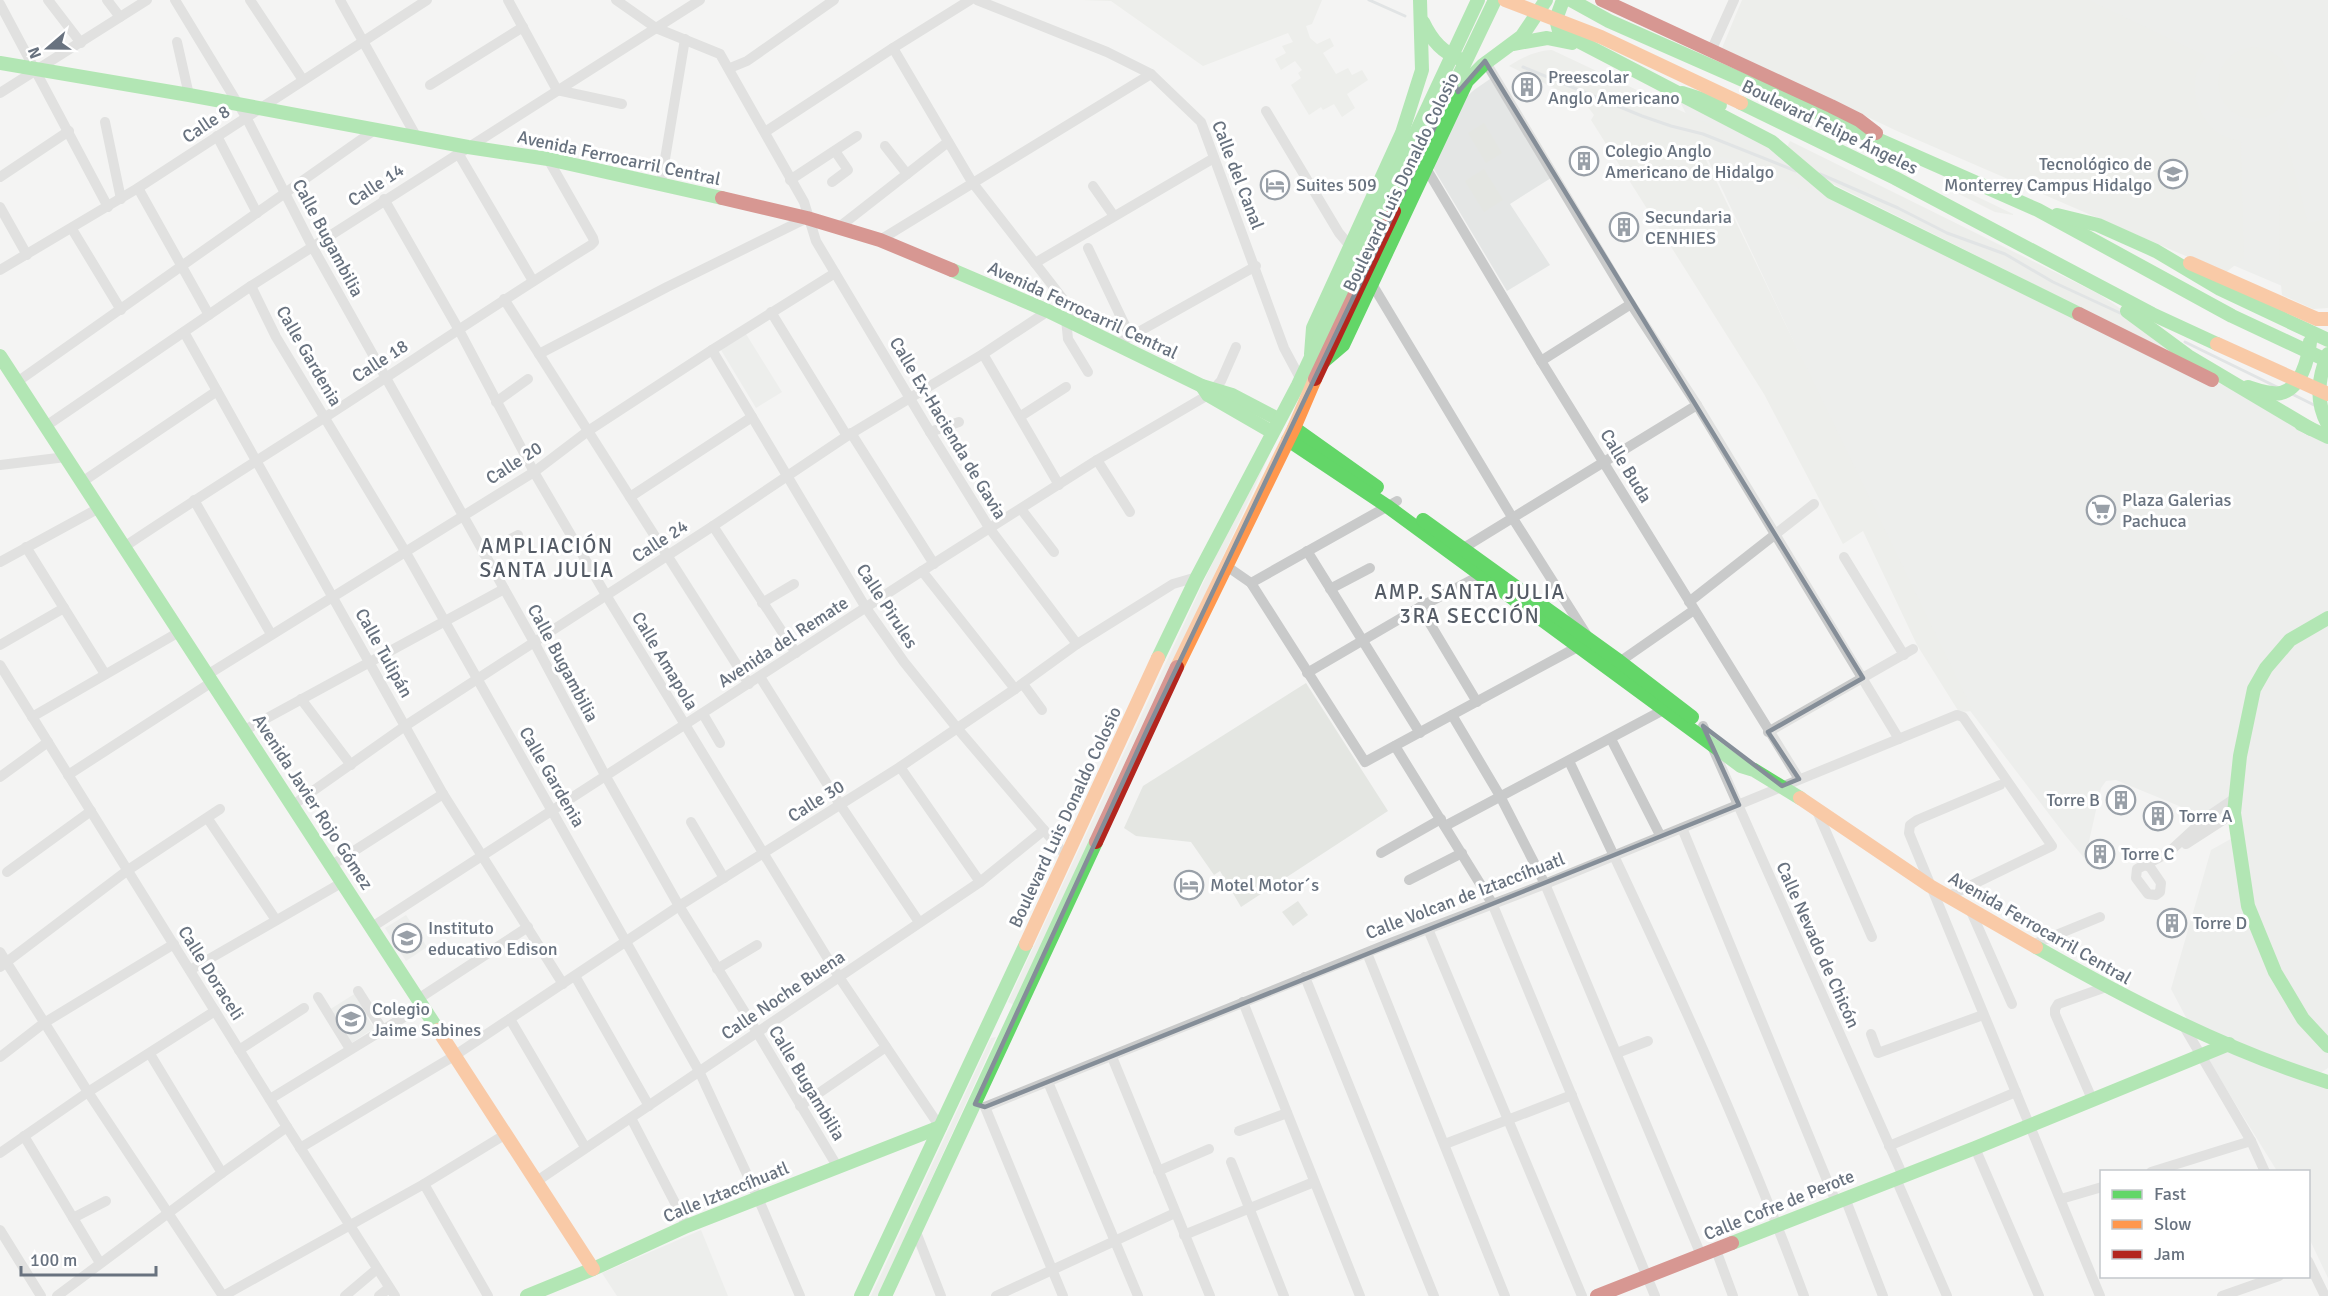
<svg xmlns="http://www.w3.org/2000/svg" width="2328" height="1296" viewBox="0 0 2328 1296" font-family="Signika,sans-serif">
<style>
.built{fill:#e4e6e5}
.green{fill:#e4e6e2}
.lines{fill:none;stroke-linecap:round;stroke-linejoin:round}
.stream{stroke:#cbd0d4;stroke-width:3}
.street{stroke:#c9caca;stroke-width:10}
.fast{stroke:#63d668;stroke-width:14}
.slow{stroke:#ff974d;stroke-width:14}
.jam{stroke:#b3261e;stroke-width:14}
.marked{fill:none;stroke:#858e98;stroke-width:4.5;stroke-linejoin:round}
.labels{text-anchor:middle;stroke-width:6;stroke-linejoin:round;paint-order:stroke}
.poi-label{font-size:18px;fill:#68727f;stroke:#fff;text-anchor:start}
.street-label{font-size:18px;fill:#68727f;stroke:#fff}
.quarter-label{font-size:21px;letter-spacing:1.5px;fill:#555c66;stroke:#fff}
</style>
<rect width="100%" height="100%" fill="#f4f4f3"/>
<!-- built -->
<g class="built">
<polygon points="1745,0 2328,0 2328,300 2322,303 1723,48"/>
<polygon points="1490,79 1551,178 1510,204 1550,265 1507,291 1432,166 1458,105 1474,90"/>
<polygon points="1674,89 1772,142 1832,192 2328,437 2328,1068 2314,1077 2328,1082 2328,1278 2309,1238 2308,1172 2277,1171 2204,1053 2226,1045 2189,1023 2171,989 2211,850 2236,836 2234,796 2201,815 2116,780 2106,781 2101,788 2085,859 2065,835 1971,712 1885,536 1717,178"/>
<polygon points="746,334 782,392 756,408 721,350"/>
<polygon points="406,915 427,947 406,961 385,928"/>
<polygon points="356,993 369,1015 367,1017 374,1028 350,1044 329,1010"/>
<polygon points="701,1230 728,1296 617,1296 602,1273"/>
</g>
<!-- green -->
<g class="green">
<polygon points="1082,0 1322,0 1312,24 1306,26 1310,38 1317,44 1330,38 1334,46 1323,53 1336,74 1348,68 1352,75 1362,70 1368,80 1347,94 1355,108 1342,117 1334,104 1323,110 1321,107 1309,115 1291,85 1301,78 1298,73 1302,70 1295,61 1281,70 1275,59 1286,53 1282,46 1293,42 1288,33 1203,66 1111,1"/>
<path d="M1742 0H2089L2206 56C2203 61 2199 67 2197 73 2189 93 2203 126 2222 135 2228 138 2235 139 2241 141L2244 258 2225 273 1897 131 1722 48Z"/>
<circle cx="2254" cy="83" r="36"/>
<path d="M1552 50 1730 134 1752 150 1771 160 1784 163 1812 188 1807 192C1786 182 1725 148 1705 158L1973 711 1959 712 1917 645 1863 531 1843 544 1764 394 1591 120 1594 115 1585 103 1509 66C1523 57 1535 51 1552 50Z"/>
<polygon points="1484,123 1502,153 1486,163 1468,133"/>
<polygon points="2280,138 2286,138 2308,223 2328,219 2328,308 2313,309 2282,295 2279,264"/>
<polygon points="1790,141 2099,294 2121,309 2176,355 1823,179 1787,147"/>
<polygon points="1484,169 1503,200 1484,212 1465,181"/>
<polygon points="1955,186 2013,214 2013,215 1995,212 1953,191"/>
<polygon points="1282,426 1251,496 1014,1005 1008,1002 1245,493"/>
<polygon points="1306,683 1388,811 1241,907 1220,871 1214,875 1191,842 1136,836 1124,828 1143,786"/>
<polygon points="1298,901 1308,915 1293,926 1282,912"/>
<polygon points="996,1037 878,1296 871,1296 991,1038"/>
</g>
<g class="lines">
<!-- stream -->
<g class="stream">
<polyline points="1369,0 1405,16"/>
<polyline points="1523,67 1642,116 1671,126 1703,134 1796,171"/>
<polyline points="1820,174 1898,208 1947,233 2005,254 2053,282 2120,313"/>
<polyline points="2185,342 2279,388"/>
<polyline points="2290,393 2314,405"/>
</g>
<!-- street -->
<g class="street">
<polyline points="48,0 81,43"/>
<polyline points="107,0 120,17"/>
<polyline points="175,0 246,117 312,246 534,642 605,775 679,906 757,1032 837,1166"/>
<polyline points="250,0 303,80"/>
<polyline points="340,0 416,136"/>
<polyline points="508,0 557,90 622,104"/>
<polyline points="616,0 656,28 720,54 804,202 816,241 930,432 990,529 1077,644"/>
<polyline points="977,0 1107,52 1151,74 1201,122 1284,348 1300,378"/>
<polyline points="0,4 108,207"/>
<polyline points="177,42 189,95"/>
<polyline points="893,48 972,182 1084,326"/>
<polyline points="1711,51 1734,0"/>
<polyline points="1485,61 1631,304 1697,405 1899,739"/>
<polyline points="730,68 747,61 834,0"/>
<polyline points="430,85 523,27"/>
<polyline points="0,93 147,0"/>
<polyline points="1266,111 1339,233 1350,246"/>
<polyline points="105,122 121,199"/>
<polyline points="765,132 893,48 970,0"/>
<polyline points="217,136 257,213"/>
<polyline points="885,146 907,174"/>
<polyline points="458,153 533,281"/>
<polyline points="1426,168 1541,361 1799,779"/>
<polyline points="0,177 69,131"/>
<polyline points="790,180 857,136"/>
<polyline points="832,182 848,170 835,151"/>
<polyline points="661,183 685,39"/>
<polyline points="1093,186 1114,216"/>
<polyline points="138,188 209,315"/>
<polyline points="384,199 459,330 534,472 606,595 839,977 940,1127"/>
<polyline points="0,207 27,255"/>
<polyline points="838,228 948,142"/>
<polyline points="72,229 121,310"/>
<polyline points="880,240 1151,74"/>
<polyline points="1088,248 1130,336"/>
<polyline points="1035,263 1214,158"/>
<polyline points="0,270 138,188 427,0"/>
<polyline points="1372,284 1512,517 1586,634"/>
<polyline points="251,286 276,337 405,551 699,1071 758,1198 800,1296"/>
<polyline points="504,299 749,684"/>
<polyline points="771,312 847,436"/>
<polyline points="1066,319 1068,339 1088,372"/>
<polyline points="184,332 443,794 563,984"/>
<polyline points="1117,344 1256,266"/>
<polyline points="712,350 866,608 904,662 957,728 1067,857"/>
<polyline points="539,354 667,287 807,218"/>
<polyline points="983,354 1059,485"/>
<polyline points="1541,361 1631,304"/>
<polyline points="17,382 376,129"/>
<polyline points="496,402 528,379"/>
<polyline points="1021,416 1066,387"/>
<polyline points="46,426 251,286 700,0"/>
<polyline points="930,432 959,422"/>
<polyline points="851,433 934,564"/>
<polyline points="1097,460 1130,512"/>
<polyline points="0,465 66,457"/>
<polyline points="82,482 217,391"/>
<polyline points="630,497 752,417"/>
<polyline points="194,500 271,634"/>
<polyline points="1021,509 1054,552"/>
<polyline points="713,526 796,653"/>
<polyline points="26,547 105,674"/>
<path d="M124 547C191 502 259 459 327 416 415 359 502 300 591 245L594 242 593 238 548 159"/>
<polyline points="1307,551 1420,733"/>
<polyline points="1457,552 1697,405"/>
<polyline points="484,554 518,535"/>
<polyline points="1844,557 1904,655"/>
<polyline points="0,562 99,508"/>
<polyline points="1225,565 1251,583 1365,762 1583,644"/>
<polyline points="922,571 1015,689"/>
<polyline points="1251,583 1397,501"/>
<polyline points="1330,589 1370,568"/>
<polyline points="1689,602 1814,504"/>
<polyline points="762,603 794,584"/>
<polyline points="1420,607 1477,702"/>
<polyline points="0,645 64,608"/>
<polyline points="0,665 287,1127 395,1296"/>
<polyline points="1615,665 1694,610"/>
<polyline points="1307,673 1420,607 1485,573"/>
<polyline points="207,675 534,472 588,431 712,350 835,273"/>
<polyline points="760,677 841,806 919,922"/>
<polyline points="1023,684 1042,710"/>
<polyline points="301,699 351,765"/>
<polyline points="703,714 720,743"/>
<polyline points="1452,715 1500,796 1545,884 1701,1255"/>
<polyline points="32,717 179,632"/>
<polyline points="1703,726 1903,1176"/>
<polyline points="245,730 504,589"/>
<polyline points="1768,732 1913,649"/>
<polyline points="1611,739 1660,835"/>
<polyline points="1395,746 1492,903 1655,1296"/>
<path d="M1569 761C1653 937 1736 1113 1804 1296"/>
<polyline points="900,767 980,882"/>
<polyline points="68,775 212,682"/>
<polyline points="0,777 48,742"/>
<polyline points="2000,785 1917,820 1910,825 1909,833 2100,1296"/>
<polyline points="293,805 405,726 713,526 847,436 983,354 1048,311"/>
<polyline points="1817,811 1872,937"/>
<polyline points="208,819 276,920"/>
<polyline points="691,822 724,878"/>
<polyline points="1445,826 1667,708"/>
<polyline points="1682,828 1836,1202"/>
<polyline points="2186,844 2234,813"/>
<polyline points="1381,853 1441,819"/>
<polyline points="332,865 443,794"/>
<polyline points="2145,865 2150,867 2161,883 2160,892 2156,895 2148,894 2136,878 2137,869 2168,853 2206,818 2234,799"/>
<polyline points="7,872 91,811"/>
<polyline points="1409,880 1462,853"/>
<polyline points="1970,909 2012,1004"/>
<polyline points="372,927 922,571 1097,460 1208,395 1221,381 1236,347"/>
<polyline points="1428,929 1582,1296"/>
<polyline points="2032,945 2100,917"/>
<polyline points="0,952 88,1092 223,1296 424,1184 506,1134"/>
<polyline points="1367,953 1505,1296"/>
<polyline points="0,967 128,870 220,809"/>
<polyline points="717,969 757,945"/>
<polyline points="190,970 343,882"/>
<polyline points="575,976 649,1106"/>
<polyline points="1305,977 1434,1296"/>
<polyline points="358,991 382,1029"/>
<polyline points="318,997 350,1049"/>
<polyline points="418,999 528,927"/>
<polyline points="1243,1002 1360,1296"/>
<polyline points="510,1019 585,1147"/>
<polyline points="2182,1023 2251,1141 2265,1172"/>
<polyline points="1871,1034 1878,1053 1983,1015"/>
<polyline points="239,1050 304,1008"/>
<polyline points="1617,1053 1648,1041"/>
<polyline points="150,1054 222,1173"/>
<polyline points="0,1057 44,1023 174,944"/>
<polyline points="1112,1057 1210,1296"/>
<polyline points="1048,1082 1138,1296"/>
<polyline points="270,1099 422,1006"/>
<polyline points="2092,1099 2055,1014 2055,1009 2058,1004 2106,987"/>
<polyline points="800,1106 886,1047"/>
<polyline points="985,1107 1383,946 1545,884 1957,715 1963,717 2052,846 1949,896"/>
<polyline points="985,1107 1063,1296"/>
<polyline points="631,1118 687,1226"/>
<polyline points="1239,1131 1287,1113"/>
<polyline points="24,1136 100,1263"/>
<polyline points="1445,1144 1572,1095"/>
<polyline points="1889,1146 2016,1092"/>
<polyline points="300,1148 454,1056 679,906 900,767 1015,689 1077,644 1173,584 1197,577"/>
<polyline points="1975,1148 2039,1296"/>
<polyline points="0,1153 88,1092 215,1011"/>
<polyline points="1231,1162 1284,1296"/>
<polyline points="1158,1171 1209,1149"/>
<polyline points="2151,1172 2251,1141"/>
<polyline points="1896,1179 1947,1296"/>
<polyline points="537,1181 980,882 1044,830"/>
<polyline points="424,1184 488,1296"/>
<polyline points="1845,1198 1883,1296"/>
<polyline points="2061,1199 2102,1187"/>
<polyline points="73,1218 106,1201"/>
<polyline points="0,1230 41,1296"/>
<polyline points="916,1232 941,1296"/>
<polyline points="1184,1235 1314,1182"/>
<polyline points="1716,1250 1733,1296"/>
<polyline points="2308,1261 2325,1296"/>
<polyline points="57,1296 222,1173 287,1127"/>
<polyline points="345,1296 377,1269"/>
<polyline points="379,1296 389,1288"/>
<polyline points="996,1296 1175,1213"/>
<polyline points="2222,1296 2279,1276"/>
</g>
<!-- fast -->
<g class="fast">
<polyline points="1563,0 1556,19 1559,31 1772,142 1831,192 2079,314"/>
<polyline points="1571,0 1609,21 2038,210 2232,316 2328,361"/>
<path d="M1423 22C1432 41 1443 53 1462 60"/>
<polyline points="1513,44 1547,38 1572,43"/>
<polyline points="0,63 189,95 468,147 548,159 722,198"/>
<polyline points="1682,93 1720,105"/>
<polyline points="1741,103 1895,178 2152,314 2217,344"/>
<polyline points="1394,211 1495,0"/>
<polyline points="2057,215 2098,225 2156,251 2220,289 2328,340"/>
<polyline points="952,270 1048,311 1202,386 1232,395 1278,419"/>
<polyline points="2127,311 2188,356 2311,429"/>
<polyline points="1311,354 1313,328 1402,133 1422,70 1420,0"/>
<path d="M2328 354C2318 378 2315 401 2328 425"/>
<polyline points="0,356 438,1030"/>
<polyline points="1323,362 1343,345 1467,81 1483,65 1522,36 1546,0"/>
<polyline points="1202,386 1208,395 1272,432"/>
<path d="M2248 387C2258 390 2270 395 2281 393 2301 388 2308 360 2310 342"/>
<polyline points="2301,424 2328,437"/>
<polyline points="1294,428 1377,487"/>
<polyline points="1288,440 1387,506 1741,766 1754,770 1800,798"/>
<polyline points="1423,520 1619,661 1692,717"/>
<polyline points="2328,618 2290,640 2266,668 2254,689 2240,756 2234,813 2248,906 2275,972 2303,1019 2328,1046"/>
<polyline points="1158,658 1197,577 1298,385 1478,0"/>
<path d="M2036 947C2127 999 2228 1051 2328 1082"/>
<polyline points="1732,1243 1975,1148 2229,1044"/>
<polyline points="527,1296 593,1269 687,1226 940,1127"/>
<polyline points="861,1296 1026,944"/>
<polyline points="885,1296 1096,842"/>
</g>
<!-- slow -->
<g class="slow">
<polyline points="1505,0 1601,37 1741,103"/>
<polyline points="2190,263 2317,319 2328,319"/>
<polyline points="2217,344 2328,394"/>
<polyline points="1177,667 1294,428 1315,379"/>
<polyline points="1800,798 1930,886 2036,947"/>
<polyline points="1026,944 1158,658"/>
<polyline points="438,1030 593,1269"/>
</g>
<!-- jam -->
<g class="jam">
<polyline points="1602,0 1831,106 1859,120 1876,133"/>
<polyline points="722,198 807,218 880,240 952,270"/>
<polyline points="2079,314 2212,380"/>
<polyline points="1315,379 1394,211"/>
<polyline points="1096,842 1177,667"/>
<polyline points="1597,1296 1732,1243"/>
</g>
</g>
<!-- marked area -->
<path d="M0 0H2328V1296H0ZM1485 61 1863 678 1768 732 1799 779 1782 786 1703 726 1739 805 985 1107 975 1104 1147 730 1455 84 1458 92Z" fill="#f4f4f3" fill-opacity=".55" fill-rule="evenodd"/>
<path class="marked" d="M1485 61 1863 678 1768 732 1799 779 1782 786 1703 726 1739 805 985 1107 975 1104 1147 730 1455 84 1458 92Z"/>
<!-- icons -->
<defs>
<g id="building-ring" transform="scale(1.5)"><circle r="9.5" fill="#fff" stroke="#99a0a8" stroke-width="1.5"/><path d="M-4-6H4V6H1V3H-1V6H-4ZM-2.5-4.3h1.7v1.8h-1.7ZM.8-4.3h1.7v1.8H.8ZM-2.5-1h1.7V.8h-1.7ZM.8-1h1.7V.8H.8Z" fill="#99a0a8"/></g>
<g id="university-ring" transform="scale(1.5)"><circle r="9.5" fill="#fff" stroke="#99a0a8" stroke-width="1.5"/><path d="M0-5L7-2L0 1L-7-2ZM-4 1L0 2.5L4 1V4Q0 6-4 4Z" fill="#99a0a8"/></g>
<g id="hotel-ring" transform="scale(1.5)"><circle r="9.5" fill="#fff" stroke="#99a0a8" stroke-width="1.5"/><path d="M-6-4.5h1.5V1H6V5H4.5V3h-9V5H-6ZM-4 0a1.8 1.8 0 1 1 3.6 0ZM.5 0V-2.5h3Q6-2.5 6 0Z" fill="#99a0a8"/></g>
<g id="supermarket-ring" transform="scale(1.5)"><circle r="9.5" fill="#fff" stroke="#99a0a8" stroke-width="1.5"/><path d="M-6-5.5h2.5l.6 2H6L4.5 2H-2.5L-4.4-4H-6ZM-1.5 3.2a1.3 1.3 0 1 0 .1 0ZM3 3.2a1.3 1.3 0 1 0 .1 0Z" fill="#99a0a8"/></g>
<g id="school-ring" transform="scale(1.5)"><circle r="9.5" fill="#fff" stroke="#99a0a8" stroke-width="1.5"/><path d="M0-5L7-2L0 1L-7-2ZM-4 1L0 2.5L4 1V4Q0 6-4 4Z" fill="#99a0a8"/></g>
</defs>
<g fill-rule="evenodd">
<use href="#building-ring" x="1527" y="87"/>
<use href="#building-ring" x="1584" y="161"/>
<use href="#university-ring" x="2173" y="174"/>
<use href="#hotel-ring" x="1275" y="185"/>
<use href="#building-ring" x="1624" y="227"/>
<use href="#supermarket-ring" x="2101" y="510"/>
<use href="#building-ring" x="2121" y="800"/>
<use href="#building-ring" x="2158" y="816"/>
<use href="#building-ring" x="2100" y="854"/>
<use href="#hotel-ring" x="1189" y="885"/>
<use href="#building-ring" x="2172" y="923"/>
<use href="#school-ring" x="407" y="938"/>
<use href="#school-ring" x="351" y="1019"/>
</g>
<g class="labels">
<!-- poi labels -->
<g class="poi-label">
<text x="1548" y="83">Preescolar<tspan x="1548" dy="21">Anglo Americano</tspan></text>
<text x="1605" y="157">Colegio Anglo<tspan x="1605" dy="21">Americano de Hidalgo</tspan></text>
<text x="2152" y="170" text-anchor="end">Tecnológico de<tspan x="2152" dy="21">Monterrey Campus Hidalgo</tspan></text>
<text x="1296" y="191">Suites 509</text>
<text x="1645" y="223">Secundaria<tspan x="1645" dy="21">CENHIES</tspan></text>
<text x="2122" y="506">Plaza Galerias<tspan x="2122" dy="21">Pachuca</tspan></text>
<text x="2100" y="806" text-anchor="end">Torre B</text>
<text x="2179" y="822">Torre A</text>
<text x="2121" y="860">Torre C</text>
<text x="1210" y="891">Motel Motor´s</text>
<text x="2193" y="929">Torre D</text>
<text x="428" y="934">Instituto<tspan x="428" dy="21">educativo Edison</tspan></text>
<text x="372" y="1015">Colegio<tspan x="372" dy="21">Jaime Sabines</tspan></text>
</g>
<!-- street labels -->
<g class="street-label">
<text transform="translate(206 124) rotate(-34)" y="6">Calle 8</text>
<text transform="translate(1830 127) rotate(26)" y="6">Boulevard Felipe Ángeles</text>
<text transform="translate(619 158) rotate(12)" y="6">Avenida Ferrocarril Central</text>
<text transform="translate(1238 175) rotate(69)" y="6">Calle del Canal</text>
<text transform="translate(1401 182) rotate(-64)" y="6">Boulevard Luis Donaldo Colosio</text>
<text transform="translate(376 185) rotate(-33)" y="6">Calle 14</text>
<text transform="translate(328 238) rotate(62)" y="6">Calle Bugambilia</text>
<text transform="translate(1083 310) rotate(25)" y="6">Avenida Ferrocarril Central</text>
<text transform="translate(309 356) rotate(60)" y="6">Calle Gardenia</text>
<text transform="translate(380 361) rotate(-33)" y="6">Calle 18</text>
<text transform="translate(948 428) rotate(59)" y="6">Calle Ex-Hacienda de Gavia</text>
<text transform="translate(514 463) rotate(-33)" y="6">Calle 20</text>
<text transform="translate(1626 466) rotate(59)" y="6">Calle Buda</text>
<text transform="translate(660 541) rotate(-33)" y="6">Calle 24</text>
<text transform="translate(887 606) rotate(57)" y="6">Calle Pirules</text>
<text transform="translate(783 642) rotate(-33)" y="6">Avenida del Remate</text>
<text transform="translate(384 653) rotate(61)" y="6">Calle Tulipán</text>
<text transform="translate(665 661) rotate(59)" y="6">Calle Amapola</text>
<text transform="translate(563 663) rotate(62)" y="6">Calle Bugambilia</text>
<text transform="translate(552 777) rotate(60)" y="6">Calle Gardenia</text>
<text transform="translate(816 801) rotate(-32)" y="6">Calle 30</text>
<text transform="translate(313 802) rotate(57)" y="6">Avenida Javier Rojo Gómez</text>
<text transform="translate(1065 817) rotate(-65)" y="6">Boulevard Luis Donaldo Colosio</text>
<text transform="translate(1465 896) rotate(-21)" y="6">Calle Volcan de Iztaccíhuatl</text>
<text transform="translate(2040 928) rotate(30)" y="6">Avenida Ferrocarril Central</text>
<text transform="translate(1818 945) rotate(66)" y="6">Calle Nevado de Chicón</text>
<text transform="translate(211 973) rotate(58)" y="6">Calle Doraceli</text>
<text transform="translate(783 995) rotate(-34)" y="6">Calle Noche Buena</text>
<text transform="translate(807 1083) rotate(59)" y="6">Calle Bugambilia</text>
<text transform="translate(726 1192) rotate(-22)" y="6">Calle Iztaccíhuatl</text>
<text transform="translate(1779 1205) rotate(-22)" y="6">Calle Cofre de Perote</text>
</g>
<!-- quarter labels -->
<g class="quarter-label">
<text x="547" y="553">AMPLIACIÓN<tspan x="547" dy="24">SANTA JULIA</tspan></text>
<text x="1470" y="599">AMP. SANTA JULIA<tspan x="1470" dy="24">3RA SECCIÓN</tspan></text>
</g>
</g>
<!-- legend -->
<rect x="2100" y="1170" width="210" height="108" fill="#ffffff" stroke="#c3c7cc" stroke-width="1.5"/>
<rect x="2112" y="1190" width="30" height="9" fill="#63d668" stroke="#c3c7cc" stroke-width="1.5"/>
<text x="2154" y="1200" font-size="18" fill="#68727f">Fast</text>
<rect x="2112" y="1220" width="30" height="9" fill="#ff974d" stroke="#c3c7cc" stroke-width="1.5"/>
<text x="2154" y="1230" font-size="18" fill="#68727f">Slow</text>
<rect x="2112" y="1250" width="30" height="9" fill="#b3261e" stroke="#c3c7cc" stroke-width="1.5"/>
<text x="2154" y="1260" font-size="18" fill="#68727f">Jam</text>
<!-- north arrow -->
<g transform="translate(48 48) rotate(250)" stroke="#ffffff" stroke-width="4.5" paint-order="stroke">
<path d="M0-4.5L10 22L0 15L-10 22Z" fill="#68727f"/>
<text y="-9" font-size="16" font-weight="bold" text-anchor="middle" fill="#68727f">N</text>
</g>
<!-- scale -->
<path d="M21 1266v9h135v-9" fill="none" stroke="#68727f" stroke-width="3"/>
<text x="30" y="1266" font-size="18" fill="#68727f" stroke="#ffffff" stroke-width="4.5" paint-order="stroke">100 m</text>
</svg>
